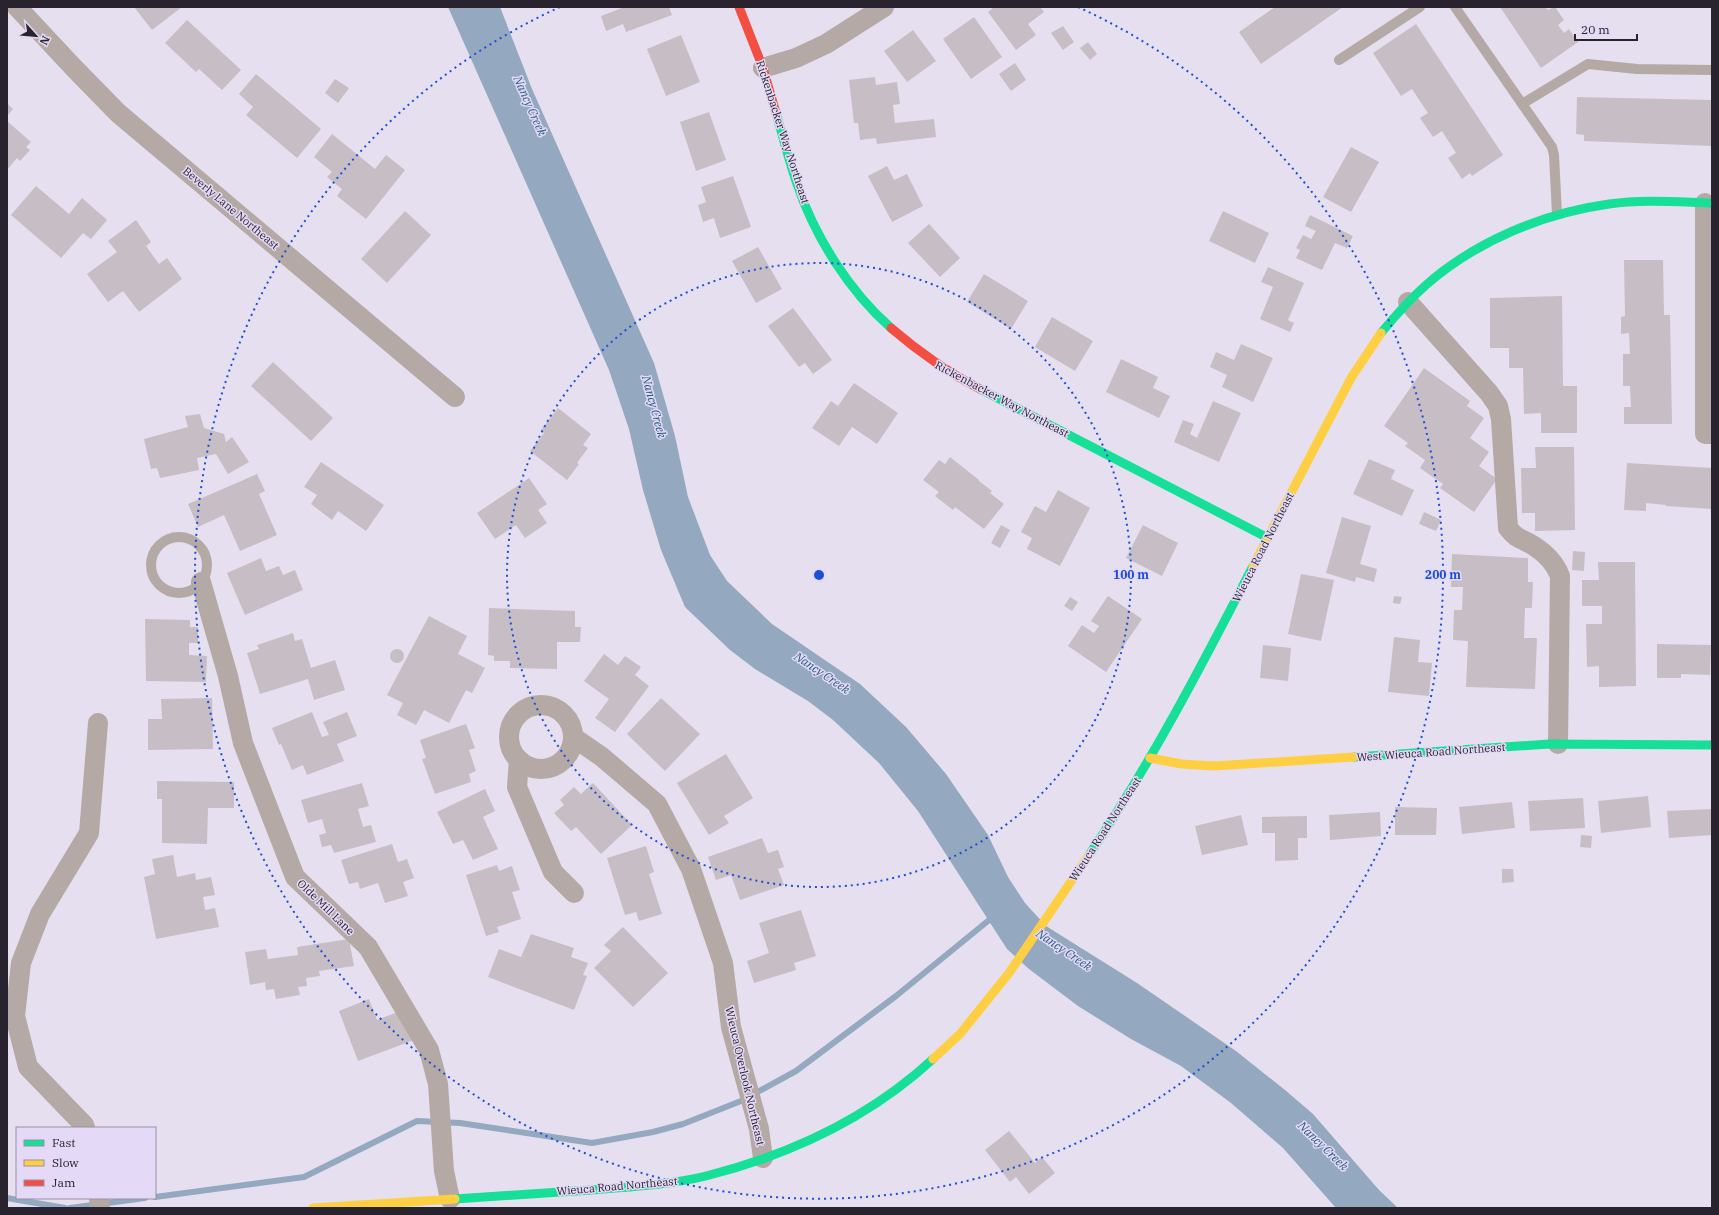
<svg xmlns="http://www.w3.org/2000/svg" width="1719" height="1215" viewBox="0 0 1719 1215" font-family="'IBM Plex Serif',serif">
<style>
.water{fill:#94a9bf}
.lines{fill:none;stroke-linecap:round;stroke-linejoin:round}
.stream{stroke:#94a9bf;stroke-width:6}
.building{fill:#c7bec5}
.lane{stroke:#b4a9a4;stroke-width:10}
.street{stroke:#b4a9a4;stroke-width:20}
.fast{stroke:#16e098;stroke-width:9}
.slow{stroke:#ffcf43;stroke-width:9}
.jam{stroke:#f24e42;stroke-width:9}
.ring{fill:none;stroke:#1d4ed8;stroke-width:2;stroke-dasharray:2 4}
.labels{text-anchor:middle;stroke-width:3;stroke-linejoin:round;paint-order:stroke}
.street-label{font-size:11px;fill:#28232e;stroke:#e4d9f6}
.water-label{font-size:12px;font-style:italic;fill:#255b7f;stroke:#e4d9f6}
.centre{fill:#1d4ed8;stroke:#e4d9f6;stroke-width:2}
.ring-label{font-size:12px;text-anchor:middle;font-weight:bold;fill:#1d4ed8;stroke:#e4d9f6;stroke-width:3;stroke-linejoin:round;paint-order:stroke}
</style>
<rect width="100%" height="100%" fill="#e5dff0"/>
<!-- water -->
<polygon class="water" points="448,7 500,7 532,89 654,363 675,436 688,497 710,555 727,581 772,624 860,684 906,727 946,774 988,835 1008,877 1025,903 1046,926 1137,983 1236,1051 1285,1090 1313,1114 1379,1190 1398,1208 1336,1208 1283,1148 1231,1103 1181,1066 1131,1039 1078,1006 1029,969 1007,949 918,811 879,763 833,720 808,701 755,669 730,650 685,607 661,550 643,490 629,429 609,370"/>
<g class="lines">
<!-- stream -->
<g class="stream">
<polyline points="155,1197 304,1177 417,1121 460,1123 592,1143 653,1132 683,1124 741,1101 796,1071 896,996 994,916"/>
<polyline points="7,1198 65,1208"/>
<polyline points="70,1208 145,1198"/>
</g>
</g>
<!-- building -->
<g class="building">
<polygon points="134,7 182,7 152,30"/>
<polygon points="621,7 669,7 672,15 626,32 623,24 606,31 601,16 622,8"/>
<polygon points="994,7 1040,7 1044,12 1028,24 1036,35 1016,50 988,12"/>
<polygon points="1275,7 1343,7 1261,64 1239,32"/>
<polygon points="1500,7 1545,7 1548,10 1555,7 1564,20 1558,25 1564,33 1569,29 1578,42 1541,68"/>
<polygon points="974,17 1002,57 971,79 943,39"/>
<polygon points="187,20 241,70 222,90 199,69 196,72 165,43"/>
<polygon points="1416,24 1503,155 1472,176 1470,173 1462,179 1448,158 1456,153 1442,131 1433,137 1420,118 1428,113 1412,89 1401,96 1373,53"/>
<polygon points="1063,26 1074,42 1063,50 1051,33"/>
<polygon points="913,30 936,61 907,82 884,51"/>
<polygon points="681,35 700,82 666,96 647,49"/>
<polygon points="1088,42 1097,54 1090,60 1080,48"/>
<polygon points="1015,63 1026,80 1011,91 999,74"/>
<polygon points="256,74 321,129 297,158 246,115 253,107 239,94"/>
<polygon points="875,77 876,85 897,82 900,104 893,105 895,123 934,119 936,137 877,144 876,138 860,140 858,123 854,123 849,80"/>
<polygon points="335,79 349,88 338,103 325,93"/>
<polygon points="1577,97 1712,100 1712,146 1584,141 1584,135 1576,134"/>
<polygon points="7,103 13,109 7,116"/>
<polygon points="709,112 726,160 696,171 680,122"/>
<polygon points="7,121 31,142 26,147 30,150 20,161 17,158 7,170"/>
<polygon points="332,134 375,169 386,155 405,170 366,219 337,196 342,189 327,177 332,172 314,157"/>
<polygon points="1351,147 1379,162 1351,212 1323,197"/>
<polygon points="887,166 894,180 907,174 923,206 892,222 868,176"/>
<polygon points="733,176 751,227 720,238 714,218 703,222 698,205 706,202 701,187"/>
<polygon points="36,186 69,214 82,198 107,220 91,239 83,233 61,258 11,215"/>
<polygon points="405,211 431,235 387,283 361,259"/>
<polygon points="1223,211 1269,233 1255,263 1209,241"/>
<polygon points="1310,215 1353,236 1347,248 1335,243 1322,270 1296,258 1300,250 1296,248 1303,235 1311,239 1316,231 1305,226"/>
<polygon points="136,220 151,242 146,246 159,264 167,258 182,279 139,312 123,291 108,302 87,274 117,252 108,241"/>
<polygon points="929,224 960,258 940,277 908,243"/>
<polygon points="758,247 782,289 756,303 732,261"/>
<polygon points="1624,260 1663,260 1664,315 1670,315 1672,424 1624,424 1624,407 1631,407 1630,386 1623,386 1623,354 1630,354 1629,333 1621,334 1621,317 1625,316"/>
<polygon points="1268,267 1304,283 1288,320 1294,323 1290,332 1260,319 1273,287 1261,282"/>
<polygon points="984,274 1028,301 1011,329 967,302"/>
<polygon points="1562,296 1563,386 1577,386 1577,433 1541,433 1541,413 1524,414 1523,368 1509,368 1509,348 1490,348 1490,298"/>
<polygon points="793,308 832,360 813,374 805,363 799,367 768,326"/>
<polygon points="1052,317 1093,341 1075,371 1035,347"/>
<polygon points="1241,344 1273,358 1253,402 1222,387 1227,375 1210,367 1216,352 1234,360"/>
<polygon points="1121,359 1158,377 1153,388 1170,396 1159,418 1106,392"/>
<polygon points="273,362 333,418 311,441 251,386"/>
<polygon points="1424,368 1470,401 1467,406 1484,418 1470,438 1489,452 1479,466 1497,479 1474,512 1440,488 1443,484 1420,468 1425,460 1405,446 1408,443 1384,426"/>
<polygon points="854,383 898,413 877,444 852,427 839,446 812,428 831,401 838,406"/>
<polygon points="1213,401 1241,413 1219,462 1174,442 1183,420 1194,424 1190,434 1197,438"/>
<polygon points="558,408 591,434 583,445 588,448 577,463 579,464 567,480 530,451 544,433 541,430"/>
<polygon points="200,414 204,428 224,434 226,442 232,437 249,462 228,474 216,454 197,458 199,470 160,478 157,468 151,469 144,439 188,427 185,416"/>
<polygon points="1535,447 1574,447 1575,530 1535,531 1535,513 1522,513 1521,468 1536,468"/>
<polygon points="950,457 979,480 979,481 992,491 990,493 1004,504 984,529 955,507 953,510 935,496 939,492 923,480 939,460 945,464"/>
<polygon points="1369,459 1395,470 1391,479 1414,490 1402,516 1353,494"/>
<polygon points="321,462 384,505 366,531 338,511 332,520 311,504 317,495 304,487"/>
<polygon points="1627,463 1712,468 1712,509 1666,506 1666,505 1646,503 1646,511 1624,510"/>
<polygon points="257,474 265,491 259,494 277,535 240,551 224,515 198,527 188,504"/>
<polygon points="529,478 547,504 538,510 547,523 525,538 516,525 495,539 477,513"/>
<polygon points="1058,490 1090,508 1060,566 1027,549 1032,538 1021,532 1035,506 1046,512"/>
<polygon points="1424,512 1441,520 1436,531 1419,524"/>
<polygon points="1342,517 1371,526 1360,564 1377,569 1374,582 1356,577 1355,582 1326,573"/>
<polygon points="1001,525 1010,530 1000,548 991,543"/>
<polygon points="1143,525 1178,543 1162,576 1126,558"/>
<polygon points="1573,551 1585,552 1584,571 1572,570"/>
<polygon points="1452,554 1528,558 1528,582 1533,582 1532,608 1525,608 1524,638 1537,638 1535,689 1466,687 1468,641 1453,640 1454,610 1462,610 1463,587 1451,587"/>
<polygon points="261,558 266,571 279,566 283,575 295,570 303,590 245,615 227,573"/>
<polygon points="1598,562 1635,562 1636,686 1599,687 1599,666 1587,667 1586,624 1602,624 1602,606 1582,606 1582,580 1599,580"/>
<polygon points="1301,574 1334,580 1321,641 1288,634"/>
<polygon points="1108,596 1142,619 1106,672 1068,646 1082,625 1094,633 1099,626 1091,621"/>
<polygon points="1394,596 1402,597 1400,604 1393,603"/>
<polygon points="1070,597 1078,602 1072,611 1064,606"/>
<polygon points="489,608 575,611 575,627 581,627 580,642 557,642 557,669 510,668 510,661 494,661 494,656 488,655"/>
<polygon points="429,616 467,636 458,654 485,668 472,693 466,690 449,723 424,710 416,725 397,715 403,703 387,695"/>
<polygon points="145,619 190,620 190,627 198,627 198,643 189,643 189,655 207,656 206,682 146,681"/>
<polygon points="293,633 295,641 302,639 311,668 335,660 345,690 314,700 308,679 260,694 247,653 259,649 257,645"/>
<polygon points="1394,637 1420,640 1418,662 1432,663 1429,696 1388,692"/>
<polygon points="1657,644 1711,645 1710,675 1681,674 1681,678 1657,678"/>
<polygon points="1263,645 1291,648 1288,681 1260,678"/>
<circle cx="397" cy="656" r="7"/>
<polygon points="604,654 618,665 625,656 641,667 635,675 649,686 615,732 595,718 609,699 584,681"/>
<polygon points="212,698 213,749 148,750 148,719 162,719 161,699"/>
<polygon points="661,698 700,734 665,771 627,734"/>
<polygon points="312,712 322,737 329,735 323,722 347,712 357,736 337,744 344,761 307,775 303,765 292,770 281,744 279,745 272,728"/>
<polygon points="466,724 475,748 469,750 476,771 469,774 471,782 435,794 422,759 426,758 420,740"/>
<polygon points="726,754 753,798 724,816 729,823 709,835 677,783"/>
<polygon points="157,781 234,782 234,808 208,808 207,844 162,843 162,799 157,799"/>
<polygon points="362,783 369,806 358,809 363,827 371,825 376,842 334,853 331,845 322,847 319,835 326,833 322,819 308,823 301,800"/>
<polygon points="593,783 632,825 601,854 576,827 571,831 554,813 564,805 560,800 574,787 581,794"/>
<polygon points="485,789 495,811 483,817 498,849 473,860 463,840 453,844 437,812"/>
<polygon points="1648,796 1651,827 1601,833 1598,801"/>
<polygon points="1583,798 1585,828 1530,831 1528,801"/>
<polygon points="1512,802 1515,828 1462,834 1459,807"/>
<polygon points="1395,807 1437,808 1436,835 1395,835"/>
<polygon points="1712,809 1712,835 1669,838 1667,811"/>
<polygon points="1380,812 1381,836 1330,840 1329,815"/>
<polygon points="1241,815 1248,845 1202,855 1195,826"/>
<polygon points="1307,816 1307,838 1298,838 1298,860 1275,861 1275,833 1262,833 1262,817"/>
<polygon points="1581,835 1592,836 1591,848 1580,847"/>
<polygon points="762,838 768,853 778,850 784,867 778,869 784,885 740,900 731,875 716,880 708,857"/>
<polygon points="392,844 398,862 407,859 414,878 403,882 408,896 385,903 378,883 360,889 358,882 349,884 341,860"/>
<polygon points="646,846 654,872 649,874 662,914 639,921 636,912 625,915 607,858"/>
<polygon points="173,855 177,877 195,873 196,880 211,877 215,895 203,897 205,910 215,908 219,927 156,939 144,877 155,874 152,859"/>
<polygon points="497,865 499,871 512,866 520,890 512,892 521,919 497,927 499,932 486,936 466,875"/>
<polygon points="1502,869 1513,869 1514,882 1502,883"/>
<polygon points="801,910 816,956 794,963 796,970 754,983 747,961 769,953 759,923"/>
<polygon points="623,927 668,973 633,1007 594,968 611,951 604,945"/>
<polygon points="531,934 574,948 571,957 588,963 583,975 587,976 574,1010 488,977 499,949 521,957"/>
<polygon points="349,939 354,966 319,971 320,976 306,978 307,986 298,987 300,995 276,999 274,989 266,990 265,982 250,985 245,952 266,949 268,959 298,955 297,947"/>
<polygon points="369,999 377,1020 403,1010 414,1040 358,1061 339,1011"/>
<polygon points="1009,1131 1035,1163 1042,1157 1055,1173 1029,1194 1016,1177 1010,1182 985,1150"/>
</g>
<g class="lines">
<!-- lane -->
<g class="lane">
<polyline points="1455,7 1552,147 1554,155 1557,214"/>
<polyline points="1339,60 1420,7"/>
<polyline points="1522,104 1588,64 1637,69 1712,70"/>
<circle cx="179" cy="565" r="28"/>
</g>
<!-- street -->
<g class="street">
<polyline points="17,7 74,68 118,113 455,397"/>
<polyline points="763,68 796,58 826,44 884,7"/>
<polyline points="1705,203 1705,434 1712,434"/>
<path d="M1408 302 1489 393 1498 406 1501 419 1508 528C1518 541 1522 538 1534 546 1545 553 1555 563 1560 576L1558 744"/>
<polyline points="201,582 228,676 243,743 295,877 368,947 429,1050 438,1084 444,1171 450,1199"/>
<circle cx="541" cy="737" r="32"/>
<polyline points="573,737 602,757 657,804 691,869 723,963 731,1027 759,1129 763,1158"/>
<polyline points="519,760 517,787 553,872 574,893"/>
<polyline points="85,1128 84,1125 28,1067 15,1016 21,963 40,914 89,833 98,723"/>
<polyline points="99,1198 100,1208"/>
</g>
<!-- fast -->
<g class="fast">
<path d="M776 113C783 137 789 161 797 184 815 237 849 291 891 328"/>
<path d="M1381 333C1395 316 1409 300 1426 285 1476 241 1544 213 1609 204 1643 199 1678 202 1712 203"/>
<polyline points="980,389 1268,538"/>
<polyline points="1354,757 1549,744 1712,745"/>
<path d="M1089 855C1151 763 1202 665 1253 566"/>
<path d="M455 1199C500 1196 546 1193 591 1190 629 1187 669 1185 706 1176 789 1155 869 1118 933 1059"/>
</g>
<!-- slow -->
<g class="slow">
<polyline points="1253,566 1351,378 1381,333"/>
<polyline points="1150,758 1182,764 1214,766 1354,757"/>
<polyline points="933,1059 960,1034 1009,973 1089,855"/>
<polyline points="313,1208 455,1199"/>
</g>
<!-- jam -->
<g class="jam">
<polyline points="739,7 763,68 776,113"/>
<path d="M891 328C919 352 947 372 980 389"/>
</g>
</g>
<!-- distance rings -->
<g class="ring">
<circle cx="819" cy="575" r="312"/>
<path d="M1078 7A624 624 0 1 1 560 7"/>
</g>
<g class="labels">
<!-- street labels -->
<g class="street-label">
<text transform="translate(783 132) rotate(72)" y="4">Rickenbacker Way Northeast</text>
<text transform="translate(231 208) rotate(40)" y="4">Beverly Lane Northeast</text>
<text transform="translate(1002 399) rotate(28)" y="4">Rickenbacker Way Northeast</text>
<text transform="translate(1263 547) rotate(-63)" y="4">Wieuca Road Northeast</text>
<text transform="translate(1431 752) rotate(-4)" y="4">West Wieuca Road Northeast</text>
<text transform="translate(1105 829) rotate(-57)" y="4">Wieuca Road Northeast</text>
<text transform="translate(326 907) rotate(44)" y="4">Olde Mill Lane</text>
<text transform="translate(745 1076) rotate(77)" y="4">Wieuca Overlook Northeast</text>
<text transform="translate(617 1186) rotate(-5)" y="4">Wieuca Road Northeast</text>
</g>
<!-- water labels -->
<g class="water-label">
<text transform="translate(530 106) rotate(66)" y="4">Nancy Creek</text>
<text transform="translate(654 407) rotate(75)" y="4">Nancy Creek</text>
<text transform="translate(822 673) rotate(34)" y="4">Nancy Creek</text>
<text transform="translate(1064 950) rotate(34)" y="4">Nancy Creek</text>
<text transform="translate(1323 1146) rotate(44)" y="4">Nancy Creek</text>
</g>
</g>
<circle cx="819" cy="575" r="6" class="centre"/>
<g class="ring-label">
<text x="1131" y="579">100 m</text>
<text x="1443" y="579">200 m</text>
</g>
<!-- border -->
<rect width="1719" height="1215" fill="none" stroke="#28232e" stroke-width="16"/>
<!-- legend -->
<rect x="16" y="1127" width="140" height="72" fill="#e4d9f6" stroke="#9990a6"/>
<rect x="24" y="1140" width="20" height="6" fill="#16e098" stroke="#9990a6"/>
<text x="52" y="1147" font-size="12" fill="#28232e">Fast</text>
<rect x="24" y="1160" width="20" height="6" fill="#ffcf43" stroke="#9990a6"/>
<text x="52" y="1167" font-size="12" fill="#28232e">Slow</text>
<rect x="24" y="1180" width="20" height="6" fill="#f24e42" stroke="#9990a6"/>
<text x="52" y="1187" font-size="12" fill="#28232e">Jam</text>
<!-- north arrow -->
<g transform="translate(36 36) rotate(117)" stroke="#e4d9f6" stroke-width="3" paint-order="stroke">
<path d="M0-3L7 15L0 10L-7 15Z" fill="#28232e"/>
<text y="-6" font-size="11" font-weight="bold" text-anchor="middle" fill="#28232e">N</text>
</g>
<!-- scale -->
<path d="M1575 34v6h62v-6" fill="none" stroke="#28232e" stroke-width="2"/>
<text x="1581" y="34" font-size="12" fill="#28232e" stroke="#e4d9f6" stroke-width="3" paint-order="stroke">20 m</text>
</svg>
